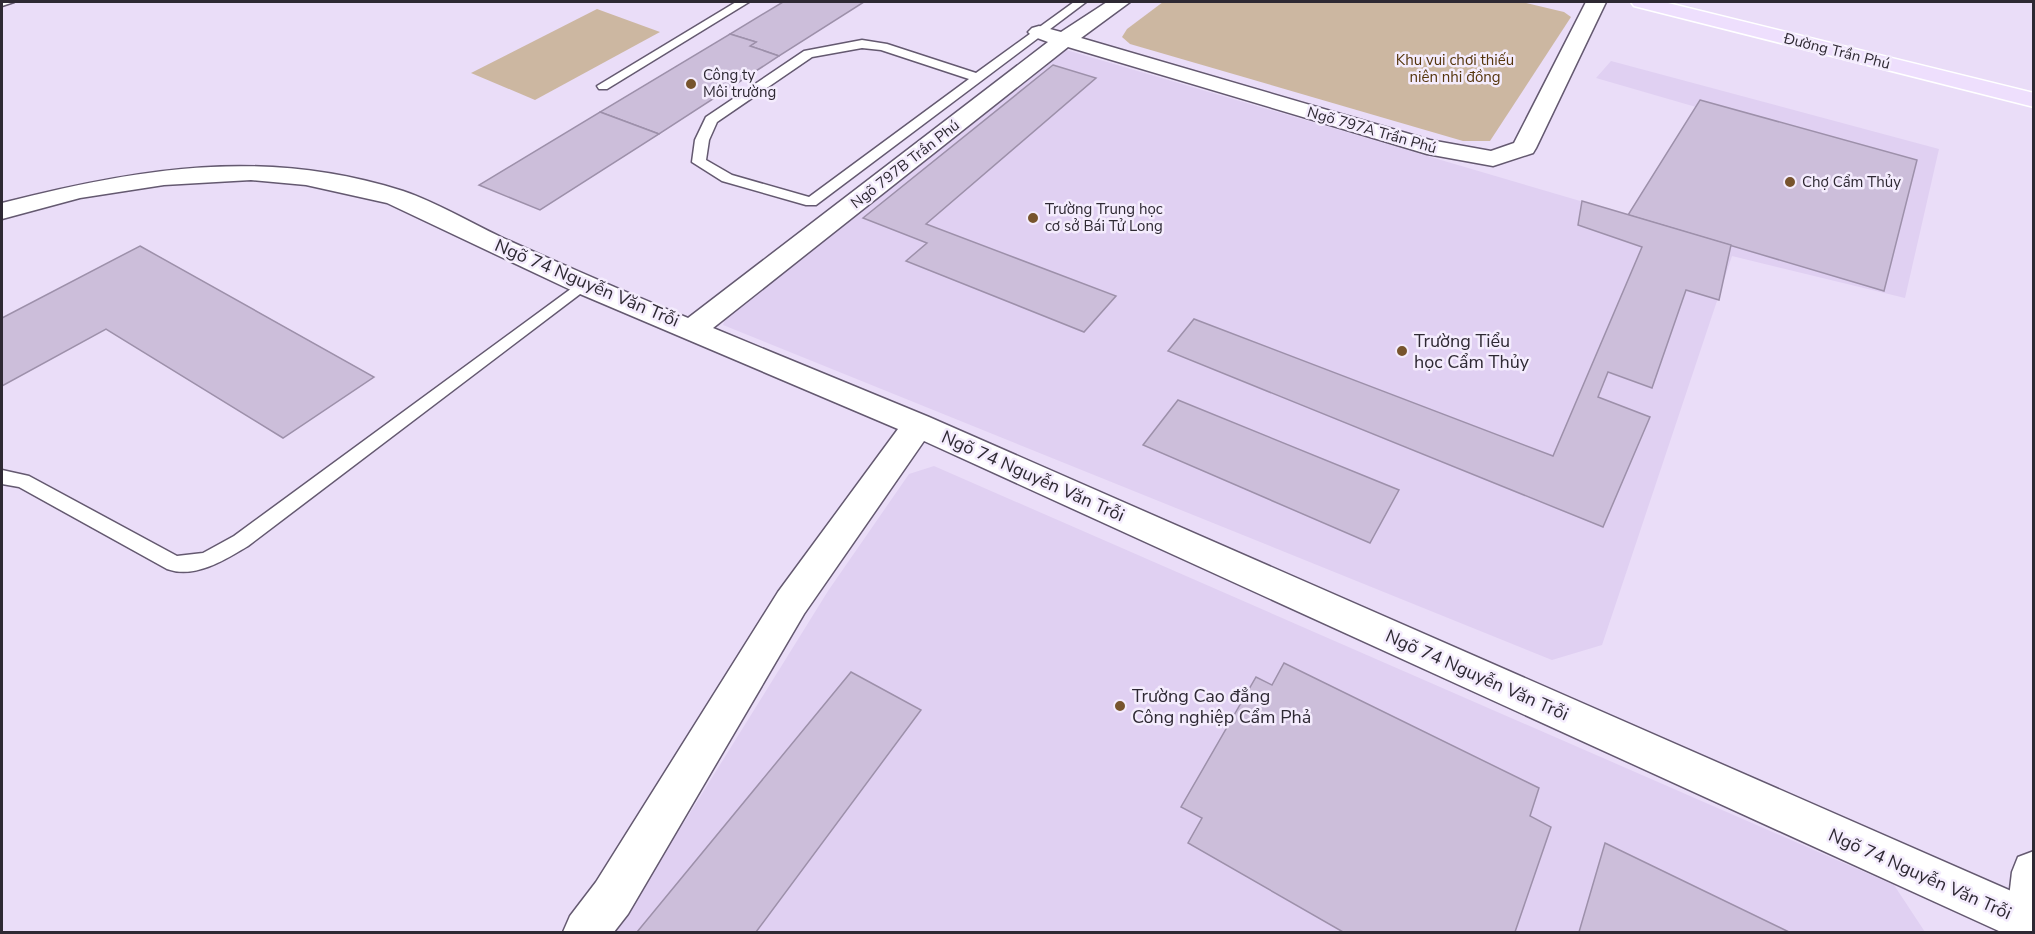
<svg xmlns="http://www.w3.org/2000/svg" width="2035" height="934" viewBox="0 0 2035 934" font-family="'Nunito Sans',sans-serif">
<style>
.built{fill:#e0d0f2}
.green{fill:#ccb7a1}
.building{fill:#ccbeda;stroke:#9d90aa;stroke-width:1.5}
.lines{fill:none;stroke-linecap:round;stroke-linejoin:round}
.lane-casing{stroke:#645970;stroke-width:3}
.street-casing{stroke:#645970;stroke-width:3}
.secondary-casing{stroke:#645970;stroke-width:3}
.primary-casing{stroke:#fff;stroke-width:3}
.lane{fill:#fff;fill-rule:evenodd}
.street{fill:#fff;fill-rule:evenodd}
.secondary{fill:#fff;fill-rule:evenodd}
.primary{fill:#eedffd;fill-rule:evenodd}
.poi-dot{fill:#77542d;stroke:#f4ecfd;stroke-width:2}
.labels{text-anchor:middle;stroke-width:5;stroke-linejoin:round;paint-order:stroke}
.far-street-label{font-size:15px;fill:#2e2933;stroke:#f4ecfd}
.far-park-label{font-size:15px;fill:#55350c;stroke:#f4ecfd}
.far-poi-label{font-size:15px;fill:#2e2933;stroke:#f4ecfd;text-anchor:start}
.street-label{font-size:18px;fill:#2e2933;stroke:#f4ecfd}
.poi-label{font-size:18px;fill:#2e2933;stroke:#f4ecfd;text-anchor:start}
</style>
<rect width="100%" height="100%" fill="#eaddf8"/>
<!-- built -->
<g class="built">
<polygon points="1063,49 1628,215 1696,107 1596,78 1611,61 1939,149 1905,298 1732,256 1602,645 1552,660 723,325 726,316"/>
<polygon points="934,466 1894,885 1925,932 595,932 685,821 828,591 909,474"/>
</g>
<!-- green -->
<g class="green">
<polygon points="1163,2 1522,2 1564,12 1571,17 1490,141 1463,141 1130,44 1122,37 1127,29"/>
<polygon points="597,9 660,32 535,100 471,73"/>
</g>
<!-- building -->
<g class="building">
<polygon points="783,2 864,2 779,56 750,46 756,42 730,34"/>
<polygon points="730,34 756,42 750,46 779,56 659,134 600,112"/>
<polygon points="1053,65 1096,78 926,224 1116,296 1084,332 906,261 927,243 863,218"/>
<polygon points="1700,100 1917,160 1884,291 1628,215"/>
<polygon points="600,112 659,134 540,210 479,185"/>
<polygon points="1582,201 1731,245 1719,300 1686,290 1652,388 1608,372 1598,397 1650,417 1603,527 1168,351 1194,319 1553,456 1642,247 1578,225"/>
<polygon points="140,246 374,377 283,438 106,329 2,386 2,318"/>
<polygon points="1178,400 1399,490 1370,543 1143,445"/>
<polygon points="1284,663 1539,788 1530,816 1551,827 1515,932 1343,932 1188,843 1202,818 1181,807 1256,677 1272,685"/>
<polygon points="851,672 921,710 756,932 637,932"/>
<polygon points="1605,843 1789,932 1579,932"/>
</g>
<g class="lines">
<!-- lane casing -->
<g class="lane-casing">
<g id="lane">
<polygon points="2,2 14,2 2,6"/>
<polygon points="736,2 749,2 607,89 599,89 597,86"/>
<path d="M1074 2H1086L816 205H806L722 181 692 162 695 140 706 117 804 51 862 40 887 44 976 73ZM862 48 881 50 969 79 809 197 732 175 706 160 709 140 717 122 812 57Z"/>
<path d="M583 280 591 285 588 288 248 546C225 560 195 579 167 569L19 487 2 484V470L29 476 177 556 203 553 234 536Z"/>
</g>
</g>
<!-- street casing -->
<g class="street-casing">
<path id="street" d="M1107 2H1130L1081 38 1430 140 1491 151 1514 143 1586 2H1606L1536 148 1533 153 1493 166 1427 154 1068 47 713 328 929 417 2034 901V932H2001L924 441 804 614 628 914 614 932H563L570 916 596 882 778 592 898 429 573 291 387 203 306 185 251 180 164 185 80 198 2 219V203C138 168 265 147 403 191 436 202 469 222 501 237 563 265 625 292 688 318L1048 42 1032 36 1028 32 1032 28 1039 26 1061 32Z"/>
</g>
<!-- secondary casing -->
<g class="secondary-casing">
<polygon id="secondary" points="2034,851 2034,932 2005,932 2012,872 2018,857"/>
</g>
<!-- primary casing -->
<g class="primary-casing">
<polygon id="primary" points="1631,2 1664,2 2034,93 2034,107 1634,6"/>
</g>
<!-- lane -->
<use href="#lane" class="lane"/>
<!-- street -->
<use href="#street" class="street"/>
<!-- secondary -->
<use href="#secondary" class="secondary"/>
<!-- primary -->
<use href="#primary" class="primary"/>
</g>
<!-- markers -->
<g class="poi-dot">
<circle cx="691" cy="84" r="6"/>
<circle cx="1790" cy="182" r="6"/>
<circle cx="1033" cy="218" r="6"/>
<circle cx="1402" cy="351" r="6"/>
<circle cx="1120" cy="706" r="6"/>
</g>
<g class="labels">
<!-- far-street labels -->
<g class="far-street-label">
<text transform="translate(1837 51) rotate(14)" y="5">Đường Trần Phú</text>
<text transform="translate(1372 130) rotate(16)" y="5">Ngõ 797A Trần Phú</text>
<text transform="translate(905 164) rotate(-38)" y="5">Ngõ 797B Trần Phú</text>
</g>
<!-- far-park labels -->
<g class="far-park-label">
<text x="1455" y="65">Khu vui chơi thiếu<tspan x="1455" dy="17">niên nhi đồng</tspan></text>
</g>
<!-- far-poi labels -->
<g class="far-poi-label">
<text x="703" y="80">Công ty<tspan x="703" dy="17">Môi trường</tspan></text>
<text x="1802" y="187">Chợ Cẩm Thủy</text>
<text x="1045" y="214">Trường Trung học<tspan x="1045" dy="17">cơ sở Bái Tử Long</tspan></text>
</g>
<!-- street labels -->
<g class="street-label">
<text transform="translate(587 283) rotate(23)" y="6">Ngõ 74 Nguyễn Văn Trỗi</text>
<text transform="translate(1033 476) rotate(24)" y="6">Ngõ 74 Nguyễn Văn Trỗi</text>
<text transform="translate(1477 675) rotate(24)" y="6">Ngõ 74 Nguyễn Văn Trỗi</text>
<text transform="translate(1920 874) rotate(24)" y="6">Ngõ 74 Nguyễn Văn Trỗi</text>
</g>
<!-- poi labels -->
<g class="poi-label">
<text x="1414" y="347">Trường Tiểu<tspan x="1414" dy="21">học Cẩm Thủy</tspan></text>
<text x="1132" y="702">Trường Cao đẳng<tspan x="1132" dy="21">Công nghiệp Cẩm Phả</tspan></text>
</g>
</g>
<!-- border -->
<rect width="2035" height="934" fill="none" stroke="#2e2933" stroke-width="6"/>
</svg>
